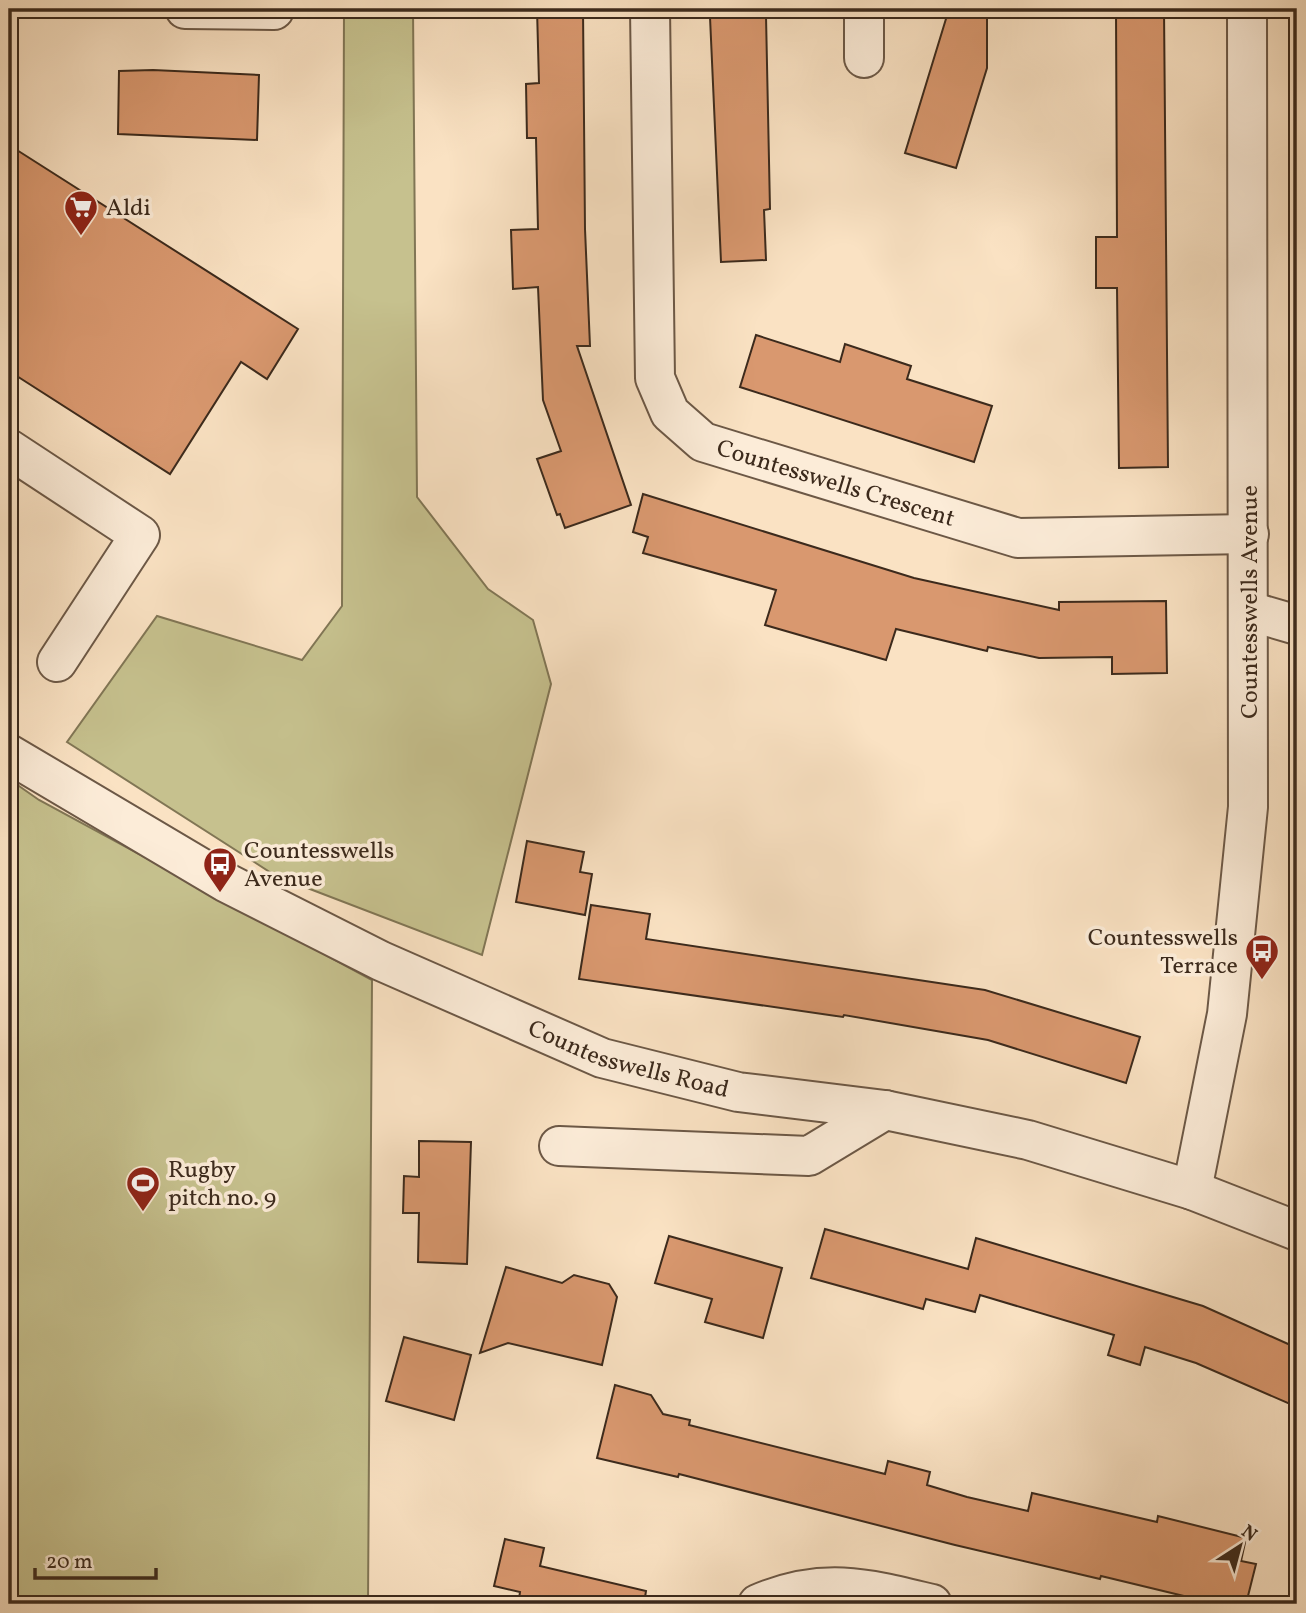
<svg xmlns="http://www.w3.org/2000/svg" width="1306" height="1613" viewBox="0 0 1306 1613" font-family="Vollkorn,serif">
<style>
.green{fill:#c6c18e;stroke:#817655;stroke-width:2}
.building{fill:#d9986f;stroke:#3c2a1c;stroke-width:2}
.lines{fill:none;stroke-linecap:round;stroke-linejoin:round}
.minor-casing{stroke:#6c5846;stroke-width:42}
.minor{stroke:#fcecd8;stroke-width:38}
.labels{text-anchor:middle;stroke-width:7;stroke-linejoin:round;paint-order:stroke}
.poi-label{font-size:24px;fill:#3c2a1c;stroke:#fcecd8;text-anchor:start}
.street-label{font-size:24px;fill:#3c2a1c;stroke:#fcecd8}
</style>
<rect width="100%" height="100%" fill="#fae2c3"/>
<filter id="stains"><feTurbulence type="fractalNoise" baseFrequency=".00286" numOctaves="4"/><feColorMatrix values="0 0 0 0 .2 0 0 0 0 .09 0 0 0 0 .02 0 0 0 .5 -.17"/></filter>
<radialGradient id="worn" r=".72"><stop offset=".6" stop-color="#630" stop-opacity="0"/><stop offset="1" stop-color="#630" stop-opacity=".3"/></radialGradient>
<!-- green -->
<g class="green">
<polygon points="344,9 413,9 417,497 488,589 533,620 551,684 482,955 276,876 67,742 157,616 302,660 342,606"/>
<polygon points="9,779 39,800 372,980 368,1604 9,1604"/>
</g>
<!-- building -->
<g class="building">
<polygon points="537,9 583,9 585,229 590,346 577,346 631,505 565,528 560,514 557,515 537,459 561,451 543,400 538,287 513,289 511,230 538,229 536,138 527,138 526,84 539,83"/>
<polygon points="949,9 987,9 987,68 956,168 905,153"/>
<polygon points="1116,9 1164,9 1168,467 1119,468 1117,288 1096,288 1096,237 1117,237"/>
<polygon points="766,16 770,209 764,210 766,260 721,262 710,17"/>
<polygon points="153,70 259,75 257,140 118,134 119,71"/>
<polygon points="9,145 298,329 267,379 241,362 170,474 9,371"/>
<polygon points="756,335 840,362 845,344 911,366 907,379 992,406 974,462 740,387"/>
<polygon points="643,494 914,578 1059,610 1059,602 1166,601 1167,673 1112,674 1112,657 1039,658 988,647 987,651 896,629 886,660 765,625 776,590 643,553 648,537 633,532"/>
<polygon points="527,841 584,852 580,872 592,874 585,915 516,902"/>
<polygon points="591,905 650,914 646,939 985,990 1140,1037 1126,1083 988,1040 844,1015 843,1017 579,979"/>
<polygon points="419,1141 471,1142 467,1264 418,1262 419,1213 403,1213 404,1176 419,1177"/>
<polygon points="825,1229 968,1269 976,1238 1203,1306 1297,1348 1297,1407 1196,1363 1145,1347 1140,1365 1108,1355 1114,1335 980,1295 975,1312 926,1299 923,1309 811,1278"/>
<polygon points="669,1236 782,1268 763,1338 705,1322 712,1299 655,1283"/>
<polygon points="506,1267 562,1283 574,1275 609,1284 617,1297 602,1365 508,1343 480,1353"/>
<polygon points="404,1337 471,1355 454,1420 386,1401"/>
<polygon points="615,1385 651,1395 663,1414 690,1420 689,1425 885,1474 888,1461 930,1472 927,1485 967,1497 1028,1511 1032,1493 1157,1522 1158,1516 1246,1538 1241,1561 1256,1564 1246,1604 1217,1604 1101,1576 1100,1579 955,1545 679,1474 678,1477 597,1458"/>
<polygon points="505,1539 544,1548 540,1566 646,1591 644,1604 538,1604 519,1599 520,1592 494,1586"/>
</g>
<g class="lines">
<!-- minor casing -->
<g class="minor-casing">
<g id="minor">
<polyline points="185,9 274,10"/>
<path id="s1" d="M650 9 655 378 670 413 703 442 1018 538 1249 534"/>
<polyline points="864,9 864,58"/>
<polyline points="9,449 140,535 57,662"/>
<polyline points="1249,611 1297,625"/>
<path id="s2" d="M9 754 225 882 381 961 602 1058 738 1092 885 1110 1028 1140 1192 1190 1297 1231"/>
<polyline points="559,1146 809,1156 885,1110"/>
<polyline points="1192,1190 1227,1014 1248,807 1247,9"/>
<path d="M758 1604C822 1576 867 1588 932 1604"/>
</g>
</g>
<!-- minor -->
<use href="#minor" class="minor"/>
</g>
<!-- icons -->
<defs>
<g id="supermarket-pin" transform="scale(1.75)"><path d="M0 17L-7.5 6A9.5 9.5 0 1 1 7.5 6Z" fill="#8f2418" stroke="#fcecd8"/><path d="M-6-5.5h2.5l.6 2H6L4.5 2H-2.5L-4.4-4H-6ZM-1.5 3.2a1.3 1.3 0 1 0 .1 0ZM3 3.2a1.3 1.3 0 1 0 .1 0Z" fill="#fff"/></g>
<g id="bus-pin" transform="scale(1.75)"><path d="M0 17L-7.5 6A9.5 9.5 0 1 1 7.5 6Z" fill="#8f2418" stroke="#fcecd8"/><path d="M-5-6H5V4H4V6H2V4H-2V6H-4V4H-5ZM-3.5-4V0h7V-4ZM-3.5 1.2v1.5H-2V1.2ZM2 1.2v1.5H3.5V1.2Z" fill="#fff"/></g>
<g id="stadium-pin" transform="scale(1.75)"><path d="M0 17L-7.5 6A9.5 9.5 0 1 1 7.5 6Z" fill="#8f2418" stroke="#fcecd8"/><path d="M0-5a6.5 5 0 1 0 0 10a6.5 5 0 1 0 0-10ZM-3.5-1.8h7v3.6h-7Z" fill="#fff"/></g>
</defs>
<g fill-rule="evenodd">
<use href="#supermarket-pin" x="81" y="207"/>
<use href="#bus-pin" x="220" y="864"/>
<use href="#bus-pin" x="1262" y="951"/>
<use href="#stadium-pin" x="143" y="1183"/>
</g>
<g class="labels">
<!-- poi labels -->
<g class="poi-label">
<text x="106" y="215">Aldi</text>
<text x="244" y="858">Countesswells<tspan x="244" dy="28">Avenue</tspan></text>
<text x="1238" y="945" text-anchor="end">Countesswells<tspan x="1238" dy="28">Terrace</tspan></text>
<text x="168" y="1177">Rugby<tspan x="168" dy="28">pitch no. 9</tspan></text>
</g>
<!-- street labels -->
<g class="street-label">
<text dy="8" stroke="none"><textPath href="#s1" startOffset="590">Countesswells Crescent</textPath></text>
<text transform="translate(1249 602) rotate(-90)" y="8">Countesswells Avenue</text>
<text dy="8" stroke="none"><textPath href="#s2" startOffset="693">Countesswells Road</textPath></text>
</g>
</g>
<!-- margin -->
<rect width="1306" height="1613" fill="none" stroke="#fae2c3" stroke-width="35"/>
<rect x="10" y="10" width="1285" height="1592" fill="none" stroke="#3c2a1c" stroke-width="3.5"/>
<rect x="18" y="18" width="1271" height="1578" fill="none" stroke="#3c2a1c" stroke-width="2"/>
<!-- north arrow -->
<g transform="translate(1240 1546) rotate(36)" stroke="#fcecd8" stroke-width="5" paint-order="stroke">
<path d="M0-5L12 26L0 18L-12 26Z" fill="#3c2a1c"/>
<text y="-10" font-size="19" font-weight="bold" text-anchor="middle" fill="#3c2a1c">N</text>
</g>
<!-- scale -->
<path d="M35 1568v10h121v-10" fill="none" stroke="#3c2a1c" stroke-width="3.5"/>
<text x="46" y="1568" font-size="21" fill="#3c2a1c" stroke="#fcecd8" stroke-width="5" paint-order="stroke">20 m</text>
<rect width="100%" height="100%" filter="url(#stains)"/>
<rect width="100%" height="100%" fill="url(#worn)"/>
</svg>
